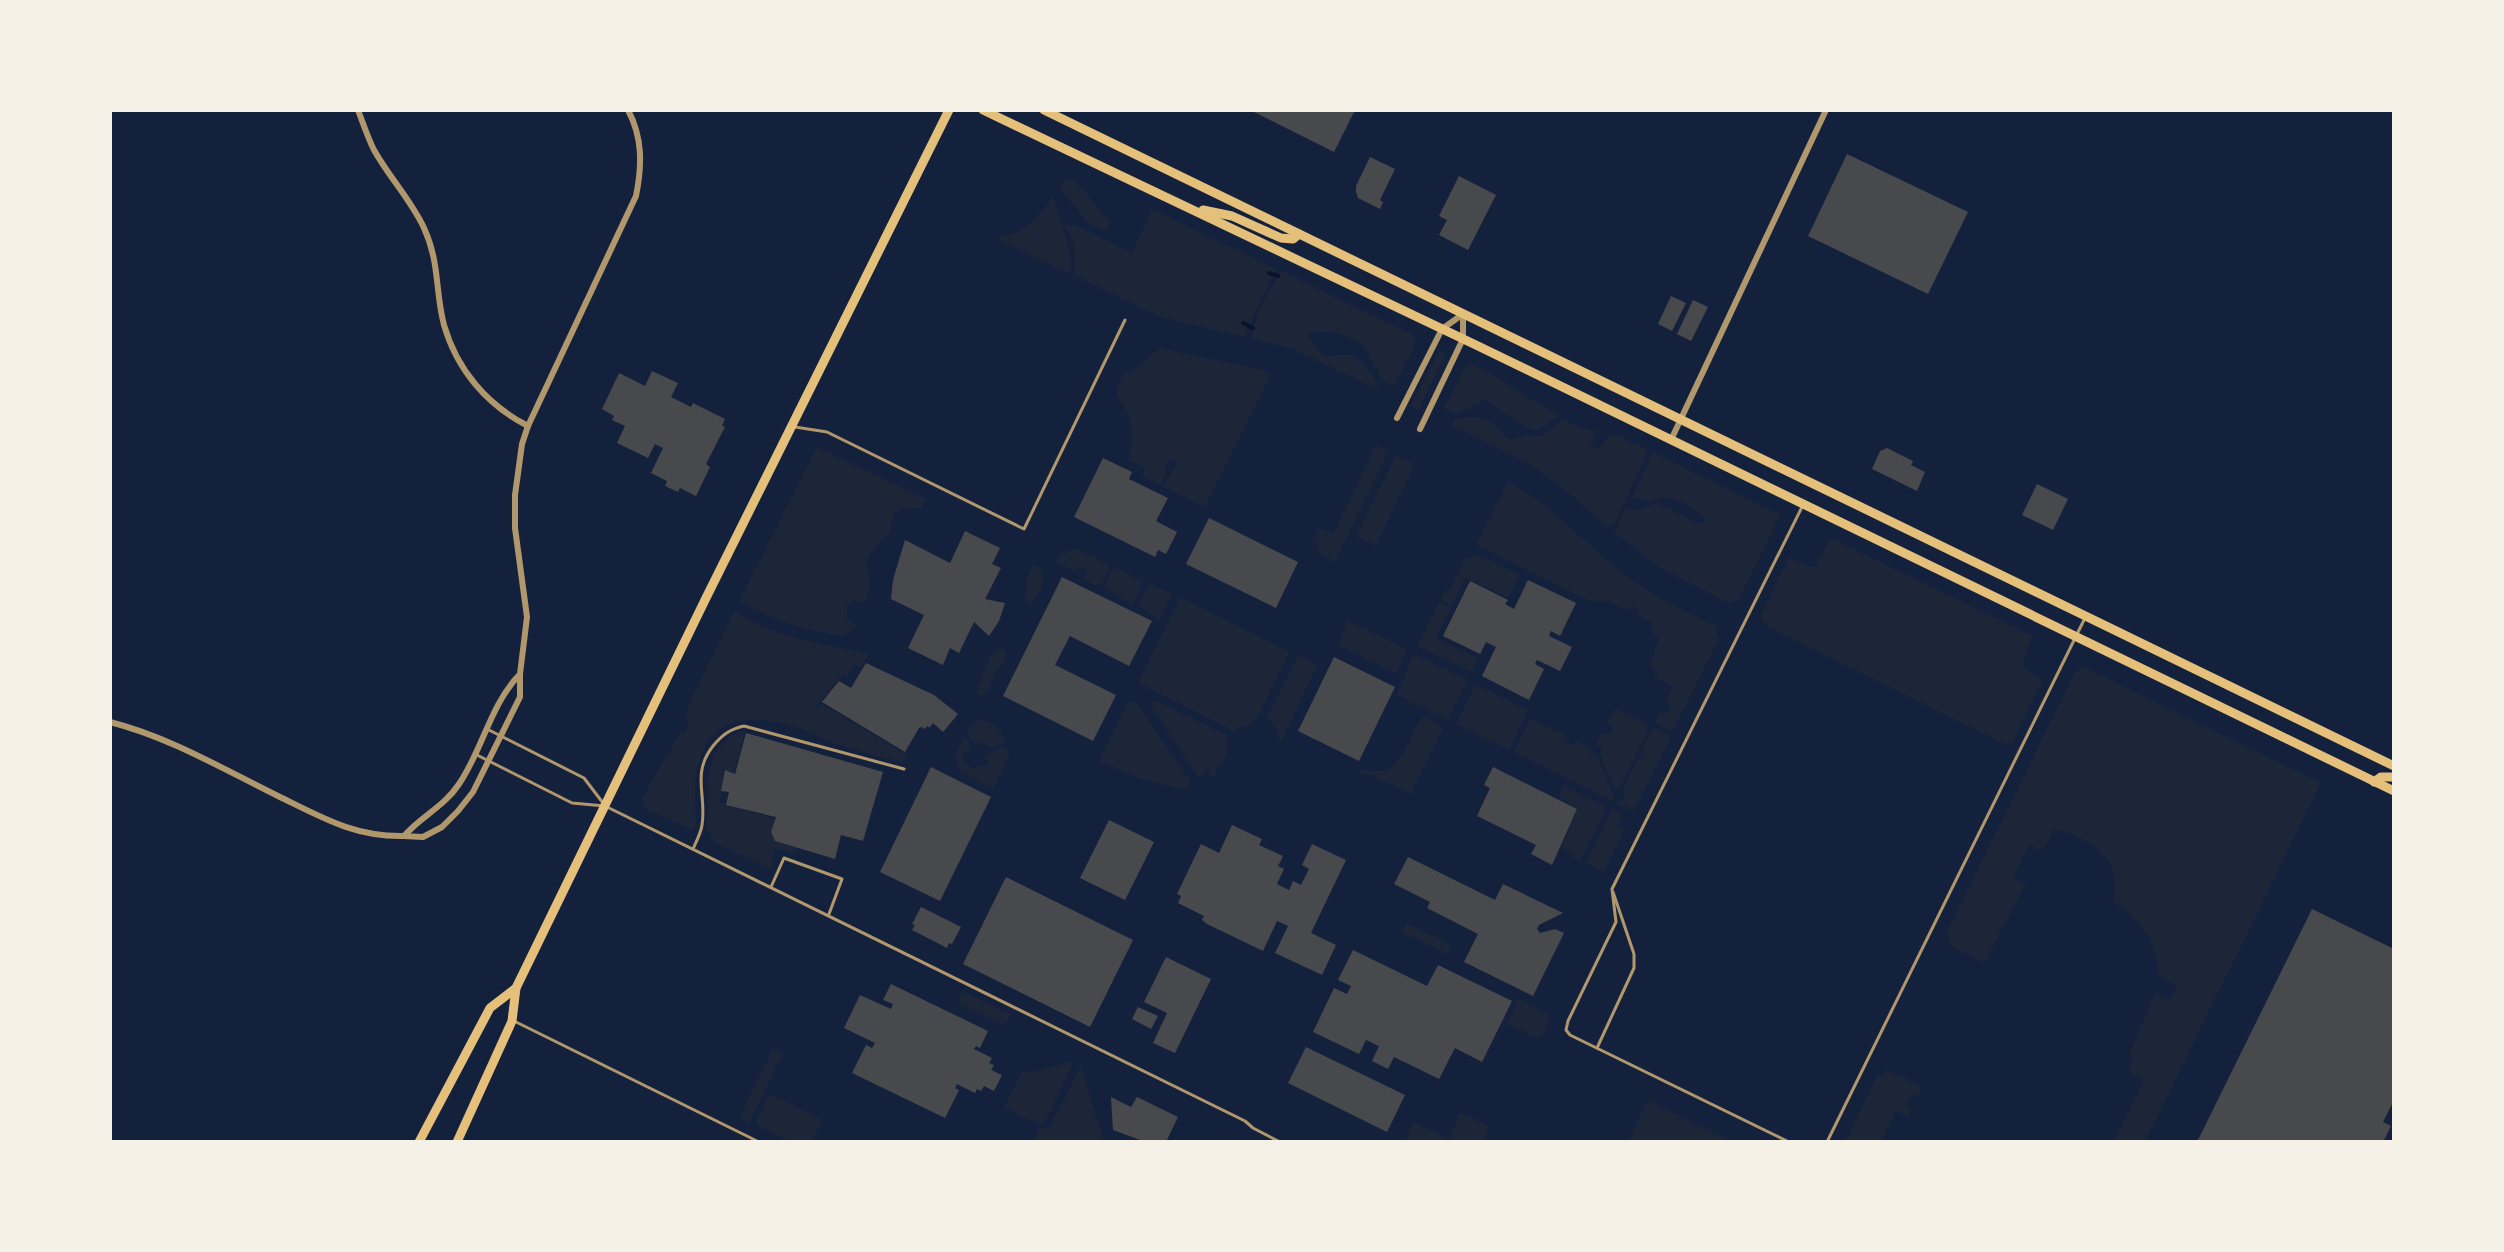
<svg xmlns="http://www.w3.org/2000/svg" width="2504" height="1252" viewBox="0 0 2504 1252" font-family="'PT Sans Narrow',sans-serif">
<style>
.green{fill:#1d2539}
.lines{fill:none;stroke-linecap:round;stroke-linejoin:round}
.stream{stroke:#0b132b;stroke-width:4}
.building{fill:#48494c}
.service{stroke:#b1986c;stroke-width:3}
.minor{stroke:#b1986c;stroke-width:6}
.secondary{stroke:#e5c07b;stroke-width:9}
</style>
<rect width="100%" height="100%" fill="#14213d"/>
<!-- green -->
<g class="green">
<path d="M1067 178C1086 184 1092 207 1108 217L1109 224 1106 230C1085 230 1078 204 1062 193L1060 184Z"/>
<path d="M1053 195C1058 222 1072 241 1071 270L1067 273 996 238C1022 235 1040 217 1053 195Z"/>
<polygon points="1152,209 1276,269 1244,337 1160,317 1075,276 1074,244 1066,226 1076,225 1132,253"/>
<path d="M1281 271 1413 335 1416 343 1393 388 1381 378 1365 347 1358 341 1332 331 1311 332 1308 337 1324 356C1333 357 1342 353 1350 355 1362 357 1377 380 1379 390L1292 349 1251 338 1259 310Z"/>
<polygon points="1160,348 1263,370 1271,375 1205,507 1163,487 1178,462 1169,458 1164,468 1168,470 1160,485 1142,476 1145,468 1128,460 1133,435 1128,414 1117,396 1117,384 1125,374 1144,363"/>
<polygon points="1439,351 1444,354 1444,357 1419,409 1414,410 1411,405"/>
<path d="M1471 364C1502 378 1530 400 1560 416L1536 431C1518 426 1503 410 1486 400 1470 403 1461 420 1444 408L1466 366Z"/>
<path d="M1471 417C1485 417 1499 424 1504 436L1511 439 1527 435 1543 436 1564 418 1577 427 1596 431 1591 445 1598 449 1607 437 1615 434 1648 450 1615 524 1608 527 1559 485 1531 465 1451 425 1455 419Z"/>
<polygon points="1376,445 1389,451 1335,562 1317,553 1319,544 1313,540 1319,528 1333,534"/>
<path d="M817 447 926 499 921 509 901 508 894 515 890 532 874 549 867 562 870 588 866 603 855 600 847 606V618L854 624H859L858 626 844 636C805 631 773 620 739 601Z"/>
<path d="M1653 452 1780 515 1738 601H1732L1730 604 1659 567 1614 532 1626 508 1636 511 1657 503 1698 523 1705 522 1704 518C1696 510 1681 500 1669 498 1653 497 1649 506 1632 496Z"/>
<polygon points="1396,455 1415,464 1376,546 1356,536"/>
<path d="M1508 482C1550 504 1583 541 1620 571 1649 595 1684 610 1717 627L1716 631 1719 640 1672 731 1655 723 1660 713 1669 712 1670 705 1666 701 1673 687 1654 677 1655 668 1649 664 1654 654V646L1658 644 1659 639 1653 634 1652 623 1639 617 1638 609 1632 606 1626 610 1608 601H1589L1476 545Z"/>
<polygon points="1831,538 2033,636 2023,664 2029,673 2043,680 2012,743 2006,745 1764,625 1760,616 1789,557 1808,566 1815,567"/>
<polygon points="1075,548 1107,564 1109,568 1102,583 1095,586 1084,578 1087,572 1081,567 1074,571 1055,561 1063,554"/>
<polygon points="1477,554 1520,575 1508,598 1465,578 1452,605 1440,599 1444,592 1451,588 1465,559"/>
<path d="M1036 565 1043 572C1044 584 1040 595 1031 603H1028L1025 600 1028 575 1032 566Z"/>
<polygon points="1116,568 1142,581 1133,605 1106,589 1105,585 1112,569"/>
<polygon points="1150,584 1172,593 1159,621 1138,604"/>
<polygon points="1180,597 1290,652 1257,719 1254,718 1251,725 1240,727 1235,732 1138,683"/>
<polygon points="1439,602 1451,607 1436,638 1478,659 1472,672 1417,646"/>
<path d="M734 611C777 639 821 643 869 654L861 668 855 665 847 676 843 674 814 709 822 704 907 755 903 763C879 756 855 751 831 742 822 739 812 733 803 730 758 714 711 710 698 767 693 784 696 805 696 823L693 830 646 809 642 799 681 731 685 733 690 722 686 720 688 706Z"/>
<polygon points="1347,620 1407,649 1397,674 1339,645"/>
<path d="M997 648 1006 651C1007 665 999 665 994 676 990 684 990 689 984 696L976 694 989 658Z"/>
<polygon points="1413,653 1468,680 1448,720 1397,695"/>
<polygon points="1298,655 1317,665 1282,741 1278,738 1279,733 1267,717"/>
<path d="M2084 667 2321 783 2145 1142H2113L2144 1080 2128 1071 2134 1058 2129 1055 2155 993 2170 1000 2177 986 2159 976C2157 941 2141 921 2113 901 2120 872 2109 853 2083 840 2072 834 2066 830 2053 831L2042 851 2029 845 2013 877 2026 884 1984 963 1949 945 1948 930 2075 672Z"/>
<polygon points="1476,684 1528,710 1509,750 1456,724"/>
<polygon points="1154,700 1227,735 1227,754 1214,777 1208,775 1210,770 1208,769 1198,778 1150,705"/>
<polygon points="1135,701 1191,782 1186,790 1140,779 1099,761 1128,703"/>
<polygon points="1615,708 1648,724 1648,730 1620,787 1615,789 1600,755 1602,749 1596,745 1603,733 1606,735 1612,732 1612,726 1607,723"/>
<path d="M1423 716 1444 727 1411 794 1373 776 1359 772 1360 769C1403 782 1405 740 1423 716Z"/>
<polygon points="1530,719 1565,735 1564,741 1573,745 1577,741 1591,748 1591,754 1597,756 1614,797 1612,801 1514,752"/>
<path d="M980 720C993 721 1003 729 1005 743L991 748 980 743 976 744 967 733 974 722Z"/>
<polygon points="1656,728 1670,735 1669,741 1637,806 1632,810 1616,803 1623,800 1624,797 1622,791 1637,760 1644,757 1642,749 1651,731"/>
<path d="M741 731H745L734 773 724 770 720 802 775 819 771 832 775 841 796 848 795 853 775 848 770 869 710 840 712 834 705 830C714 793 694 752 741 731Z"/>
<polygon points="964,737 971,746 968,751 963,751 962,760 972,768 989,764 984,758 996,750 1006,747 1009,756 993,789 958,771 956,753"/>
<polygon points="1564,786 1607,807 1580,861 1572,857 1573,852 1562,847 1578,808 1559,798"/>
<polygon points="1612,810 1622,815 1616,827 1624,831 1604,872 1586,863"/>
<polygon points="1406,923 1452,945 1447,954 1402,932"/>
<polygon points="962,991 1011,1014 1007,1023 1000,1024 960,1004 959,998"/>
<polygon points="1519,999 1550,1015 1543,1035 1537,1038 1507,1024"/>
<polygon points="773,1048 783,1053 748,1124 744,1121 741,1113"/>
<polygon points="1071,1061 1074,1062 1044,1123 1039,1124 1004,1108 1022,1072 1033,1072"/>
<polygon points="1081,1066 1104,1142 1033,1142 1039,1129 1050,1126"/>
<polygon points="1887,1070 1922,1087 1918,1097 1912,1094 1906,1105 1912,1108 1908,1117 1896,1111 1881,1142 1845,1142 1878,1074 1884,1076"/>
<polygon points="770,1094 822,1119 811,1142 790,1142 755,1124"/>
<polygon points="1648,1100 1733,1142 1628,1142"/>
<polygon points="1459,1112 1489,1126 1483,1142 1404,1142 1414,1122 1449,1139 1459,1119 1457,1117"/>
</g>
<g class="lines">
<!-- stream -->
<g class="stream">
<polyline points="1269,273 1278,276"/>
<polyline points="1243,323 1253,328"/>
</g>
</g>
<!-- building -->
<g class="building">
<polygon points="1250,110 1355,110 1334,152"/>
<polygon points="1847,154 1968,212 1928,294 1808,236"/>
<polygon points="1370,157 1395,169 1380,200 1383,202 1380,209 1358,198 1356,192 1356,186"/>
<polygon points="1459,176 1496,195 1468,250 1439,235 1447,220 1439,216"/>
<polygon points="1671,296 1686,303 1672,331 1658,324"/>
<polygon points="1693,300 1708,307 1691,341 1677,334"/>
<polygon points="652,371 678,383 671,397 691,407 693,403 725,419 722,426 725,427 706,464 710,467 696,496 680,488 678,492 665,486 667,481 651,473 663,448 655,444 648,458 617,443 625,426 612,420 614,416 602,409 619,373 645,386"/>
<polygon points="1887,448 1913,461 1911,465 1925,472 1917,491 1872,469 1880,451"/>
<polygon points="1103,458 1132,472 1129,479 1168,498 1156,521 1177,532 1166,554 1158,550 1155,557 1074,517"/>
<polygon points="2037,484 2068,499 2053,530 2022,515"/>
<polygon points="1209,518 1298,562 1276,608 1186,564"/>
<polygon points="965,531 1000,548 992,564 1001,568 985,599 1005,603 999,621 989,636 974,622 959,653 950,648 943,665 908,648 924,615 891,599 893,580 905,540 950,563"/>
<polygon points="1062,577 1152,621 1129,666 1070,636 1055,665 1116,695 1093,741 1003,696"/>
<polygon points="1528,580 1576,603 1560,636 1551,631 1549,636 1572,647 1560,671 1537,660 1535,664 1544,669 1529,700 1482,676 1496,647 1486,642 1480,654 1443,636 1470,581 1508,600 1505,604 1514,609"/>
<polygon points="1334,657 1395,687 1359,761 1298,731"/>
<polygon points="866,663 934,695 958,714 943,732 933,723 929,728 928,726 924,729 922,727 919,728 905,752 822,702 839,681 851,688"/>
<polygon points="746,733 883,772 863,841 841,835 835,859 775,841 771,832 776,817 726,805 729,792 721,791 725,770 735,774"/>
<polygon points="931,767 991,797 940,901 880,872"/>
<polygon points="1493,767 1577,809 1552,865 1531,854 1536,845 1477,816 1490,788 1484,785"/>
<polygon points="1109,820 1154,842 1125,900 1080,878"/>
<polygon points="1232,825 1262,839 1259,845 1283,856 1278,866 1284,869 1277,884 1289,890 1293,881 1301,885 1309,869 1302,865 1312,844 1346,860 1311,933 1336,945 1322,975 1275,953 1288,926 1277,921 1263,951 1207,924 1202,920 1204,916 1178,903 1181,896 1177,894 1201,844 1219,853"/>
<polygon points="1408,857 1495,900 1503,884 1563,913 1539,925 1537,929 1540,933 1555,929 1564,933 1533,996 1464,962 1478,934 1427,908 1430,902 1394,884"/>
<polygon points="1006,877 1133,940 1090,1027 963,964"/>
<polygon points="921,907 961,927 952,944 949,943 947,948 912,930 915,925 912,924"/>
<polygon points="2312,909 2394,949 2394,1100 2383,1122 2391,1126 2383,1142 2197,1142"/>
<polygon points="1353,950 1427,986 1438,965 1512,1001 1482,1062 1455,1048 1439,1079 1394,1057 1388,1069 1372,1061 1379,1046 1366,1040 1359,1054 1313,1032 1334,988 1347,994 1351,986 1338,980"/>
<polygon points="1166,957 1211,979 1175,1053 1153,1043 1167,1013 1144,1002"/>
<polygon points="891,984 988,1031 980,1048 976,1046 974,1049 992,1058 989,1063 994,1065 991,1070 1002,1075 994,1091 984,1086 981,1091 977,1089 975,1093 957,1084 955,1088 959,1090 945,1118 852,1073 866,1045 872,1048 875,1043 844,1028 860,995 891,1009 893,1004 883,1000"/>
<polygon points="1138,1007 1158,1016 1151,1029 1132,1019"/>
<polygon points="1306,1047 1405,1095 1387,1132 1288,1083"/>
<polygon points="1111,1097 1131,1107 1137,1097 1178,1117 1166,1142 1143,1141 1113,1130"/>
</g>
<g class="lines">
<!-- service -->
<g class="service">
<polyline points="795,427 827,432 1024,529 1125,320"/>
<polyline points="487,729 584,778 603,803"/>
<polyline points="475,754 572,803 605,806 1245,1121 1253,1128 1280,1142"/>
<path d="M693 849C696 842 701 833 702 825 707 795 691 774 713 746 722 735 730 729 744 726L904 769"/>
<polyline points="771,887 784,858 842,879 829,914"/>
<polyline points="516,1022 759,1142"/>
<polyline points="1597,1048 1634,968 1634,954 1613,892"/>
<polyline points="1789,1142 1570,1035 1566,1030 1568,1021 1616,922 1612,889 1803,505"/>
<polyline points="1827,1142 2084,620"/>
</g>
<!-- minor -->
<g class="minor">
<path d="M358 110C363 123 368 138 374 150 389 177 411 200 424 228 440 263 435 291 444 325 457 370 487 405 528 426"/>
<polyline points="1397,418 1442,329 1463,314"/>
<polyline points="1420,429 1463,339 1463,315"/>
<polyline points="1671,440 1826,110"/>
<path d="M520 674C490 705 483 749 459 784 444 807 421 816 404 836L423 837 442 827 458 811 473 792 520 697V674L527 617 515 528V495L522 444 528 426 636 196C642 166 643 138 628 110"/>
<path d="M110 722C169 737 223 769 278 796 321 817 354 837 404 836"/>
</g>
<!-- secondary -->
<g class="secondary">
<polyline points="983,110 1478,346 2394,791"/>
<polyline points="1044,110 2394,766"/>
<polyline points="1203,210 1232,216 1281,238 1293,239 1299,234"/>
<polyline points="2374,782 2381,777 2394,777"/>
<polyline points="419,1142 490,1008 516,988"/>
<polyline points="457,1142 512,1021 516,988 705,600 949,110"/>
</g>
</g>
<!-- border -->
<rect width="2504" height="1252" fill="none" stroke="#f6f1e7" stroke-width="224"/>
</svg>
